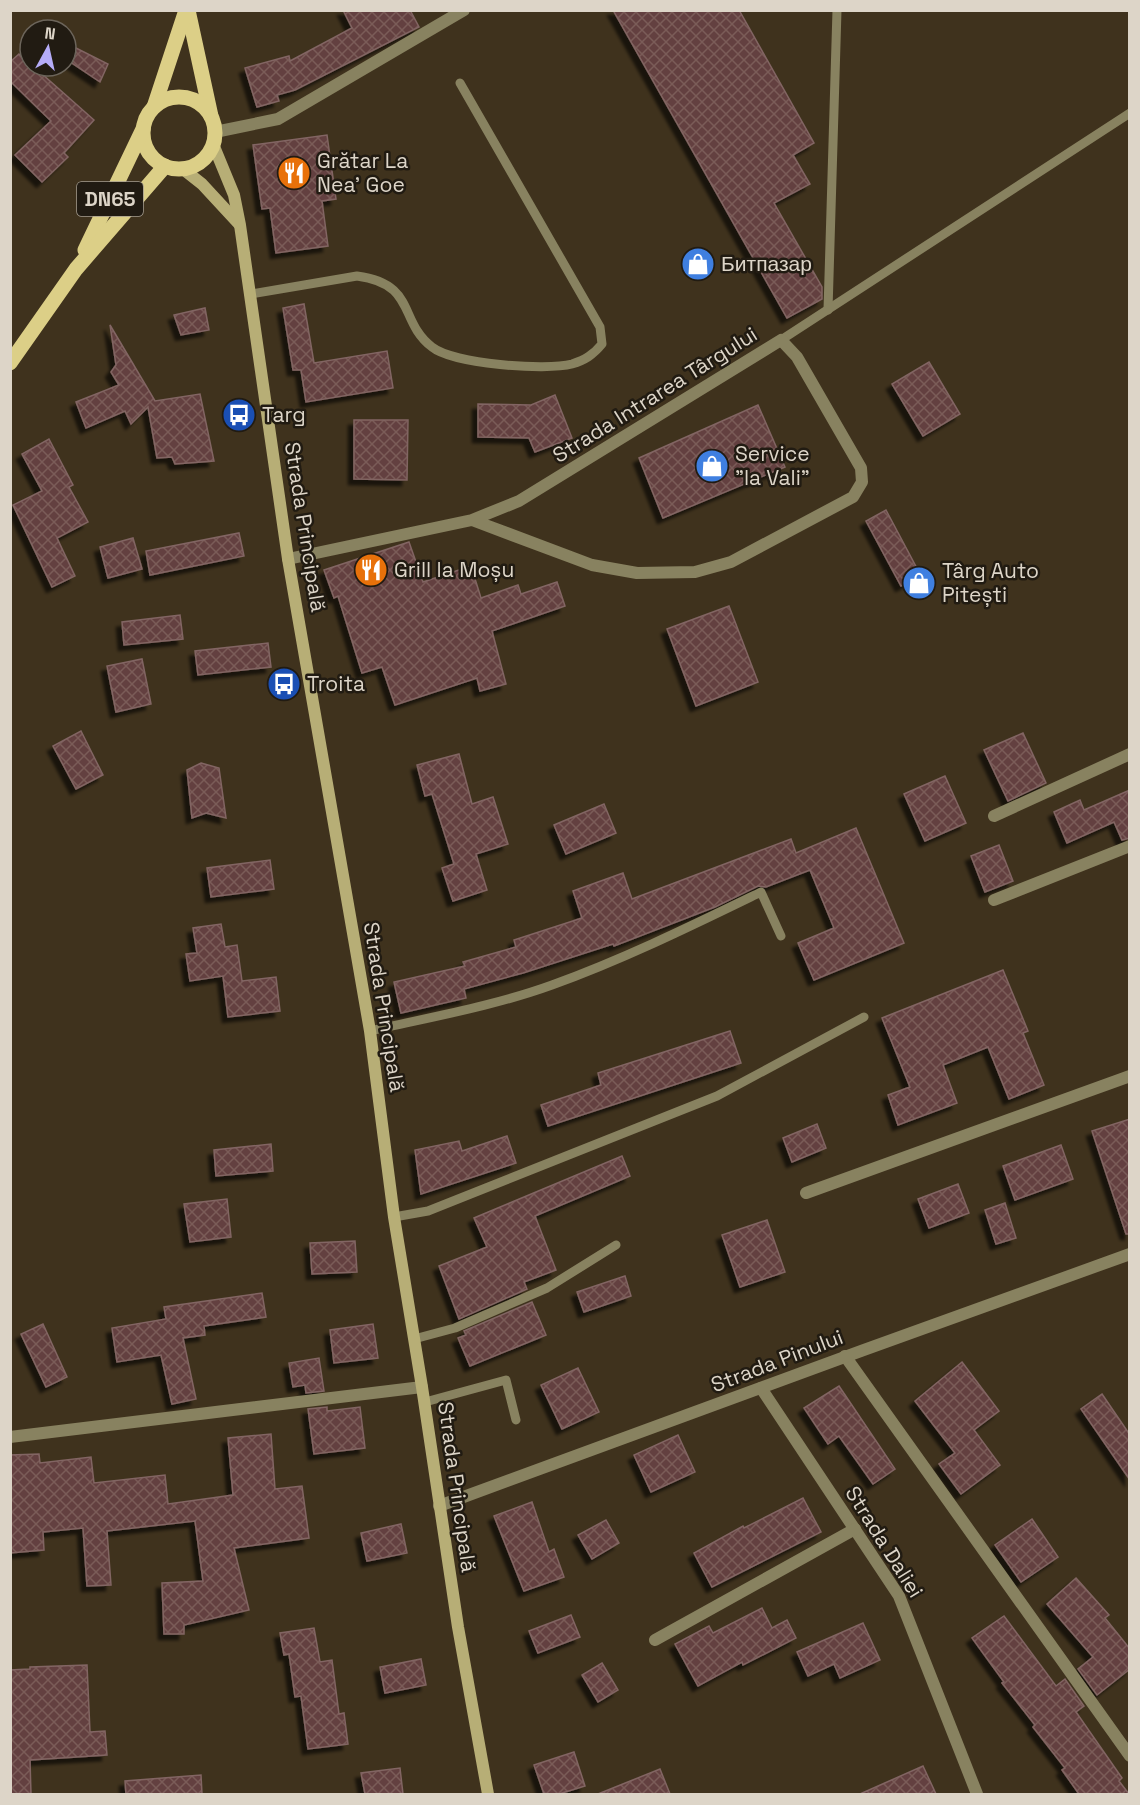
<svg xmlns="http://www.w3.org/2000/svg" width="1140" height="1805" viewBox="0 0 1140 1805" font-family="'Space Grotesk',sans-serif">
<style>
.building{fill:url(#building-cross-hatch);stroke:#826563;stroke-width:1.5;filter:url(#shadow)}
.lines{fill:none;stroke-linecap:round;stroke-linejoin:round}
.service{stroke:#888260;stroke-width:9}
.minor{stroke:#888260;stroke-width:12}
.secondary{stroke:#b7ae76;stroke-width:12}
.primary{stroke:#dccf87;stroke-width:15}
.labels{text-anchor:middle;stroke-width:5;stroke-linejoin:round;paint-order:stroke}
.shield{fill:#211b12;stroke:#a59d91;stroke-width:1.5}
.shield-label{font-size:20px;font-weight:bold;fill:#ddd5c8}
.poi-label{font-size:21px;fill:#ddd5c8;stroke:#211b12;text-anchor:start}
.street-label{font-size:21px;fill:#ddd5c8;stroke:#211b12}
</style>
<defs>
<pattern id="building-cross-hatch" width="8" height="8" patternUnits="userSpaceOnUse" patternTransform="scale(1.5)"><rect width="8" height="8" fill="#64413f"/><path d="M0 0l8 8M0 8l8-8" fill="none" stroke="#7a5c59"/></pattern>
<filter id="shadow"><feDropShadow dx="-5.5" dy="5.5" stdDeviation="1.5" flood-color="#0009"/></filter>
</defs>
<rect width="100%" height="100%" fill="#3f321d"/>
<!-- building -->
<g class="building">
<polygon points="343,10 410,10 419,27 295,90 277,95 279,101 257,107 245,68 289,56 290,61 352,28"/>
<polygon points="613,10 739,10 814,143 793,155 810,184 774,203 822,287 822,299 787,318"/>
<polygon points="66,43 108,64 100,82 66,59"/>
<polygon points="19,54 30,63 30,66 33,66 94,120 64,153 68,157 42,182 15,155 51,121 10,81 10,62"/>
<polygon points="327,135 336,199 322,201 328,246 276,253 270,208 262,209 253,145"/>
<polygon points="304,304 314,363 387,351 393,388 306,402 301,370 293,370 283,308"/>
<polygon points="205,308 209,330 181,335 174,315"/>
<polygon points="110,325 155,401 200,394 214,461 175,464 172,457 157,458 148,407 131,424 125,411 86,428 76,402 119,385 111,372 116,365"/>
<polygon points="929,362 960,414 923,436 892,384"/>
<polygon points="555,395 572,438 535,452 529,438 478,437 478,404 531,405"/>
<polygon points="758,405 785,467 663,518 639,458"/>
<polygon points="354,420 408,420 407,480 354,479"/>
<polygon points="49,439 73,485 69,487 88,522 57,538 75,576 52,587 13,505 42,491 22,454"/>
<polygon points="886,510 921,576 901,586 866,521"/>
<polygon points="239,533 244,556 150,575 146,551"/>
<polygon points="133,538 142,569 108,578 100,547"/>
<polygon points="409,542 423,582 471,566 481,598 518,585 521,594 557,582 565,606 492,631 506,684 480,691 477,678 395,705 382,667 362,673 338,596 334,598 324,570"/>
<polygon points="729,606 758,682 696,706 667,629"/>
<polygon points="180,615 183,639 124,645 122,622"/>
<polygon points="268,643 271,667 198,675 195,651"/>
<polygon points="142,659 151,704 116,712 107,666"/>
<polygon points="81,731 103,775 76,789 53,746"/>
<polygon points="1023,733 1046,783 1008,801 984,750"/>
<polygon points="459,754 472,804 493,797 508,844 476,854 487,890 453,901 442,868 454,864 432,794 425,796 417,765"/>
<polygon points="201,763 219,768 226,818 206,813 192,818 187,770"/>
<polygon points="945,776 966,823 925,841 904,794"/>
<polygon points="1130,790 1130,838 1122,840 1114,822 1067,843 1054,812 1080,800 1084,810"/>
<polygon points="604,804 616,833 566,854 554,825"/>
<polygon points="856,828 904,943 814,980 798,943 834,928 810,870 766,887 758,886 715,907 614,946 613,944 523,973 464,989 466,998 401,1013 394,982 465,966 463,962 516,947 514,940 582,918 573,891 623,873 632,899 791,839 796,853"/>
<polygon points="999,845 1013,881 985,892 971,856"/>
<polygon points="270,860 274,889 211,897 207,868"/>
<polygon points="221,924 225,947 237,945 242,981 276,977 280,1011 228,1017 223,976 190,981 186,954 197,953 193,928"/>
<polygon points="1003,970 1028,1031 1023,1033 1044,1085 1009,1099 988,1047 943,1065 957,1103 898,1125 888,1095 910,1087 882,1018"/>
<polygon points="730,1031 741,1063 548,1126 541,1105 601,1085 598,1073"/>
<polygon points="1130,1119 1130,1234 1126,1234 1092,1131"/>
<polygon points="817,1124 826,1148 792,1162 783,1138"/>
<polygon points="507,1136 516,1163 421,1194 415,1150 459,1141 462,1151"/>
<polygon points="271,1144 273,1171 216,1176 214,1150"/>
<polygon points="1061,1145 1073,1179 1015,1200 1003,1166"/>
<polygon points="622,1156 630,1176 535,1216 556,1270 524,1282 527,1289 459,1319 439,1266 487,1247 474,1218"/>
<polygon points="958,1184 969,1213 929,1228 918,1199"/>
<polygon points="227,1199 231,1237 190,1242 184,1204"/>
<polygon points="1005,1203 1016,1238 996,1244 985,1210"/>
<polygon points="767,1220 785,1272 740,1287 722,1235"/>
<polygon points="355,1241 357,1272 312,1274 310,1243"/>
<polygon points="625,1276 631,1296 584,1312 577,1292"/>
<polygon points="262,1293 266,1317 204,1326 205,1335 183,1338 196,1399 172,1404 161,1355 117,1362 112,1328 166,1319 164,1307"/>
<polygon points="532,1302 546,1335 470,1366 458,1338 466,1335 464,1331"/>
<polygon points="43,1324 67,1377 46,1387 21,1334"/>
<polygon points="373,1324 378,1358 334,1363 330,1330"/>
<polygon points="319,1358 324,1391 306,1393 305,1385 293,1387 289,1363"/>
<polygon points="962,1362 999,1411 974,1430 1000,1465 961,1494 939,1464 955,1453 915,1401"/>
<polygon points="578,1368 599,1412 562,1429 541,1385"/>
<polygon points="839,1386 895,1469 873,1484 839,1436 828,1444 804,1408"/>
<polygon points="1102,1394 1130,1435 1130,1480 1081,1409"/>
<polygon points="327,1407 327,1411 360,1407 365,1448 314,1454 308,1409"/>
<polygon points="271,1434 275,1489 302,1486 309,1538 234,1548 249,1610 184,1625 184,1634 164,1634 162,1583 203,1581 195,1521 107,1531 111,1585 87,1586 83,1528 43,1532 44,1550 10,1553 10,1455 39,1454 40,1463 91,1457 94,1483 165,1475 168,1504 233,1495 228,1438"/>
<polygon points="678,1435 695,1472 651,1492 634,1455"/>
<polygon points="803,1498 821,1532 712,1587 694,1553 743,1526 744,1528"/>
<polygon points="532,1502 549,1552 554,1549 564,1577 524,1591 494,1516"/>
<polygon points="1032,1519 1058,1557 1021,1582 995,1545"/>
<polygon points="606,1520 619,1543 592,1559 578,1535"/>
<polygon points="401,1524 407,1553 367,1561 361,1533"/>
<polygon points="1076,1578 1109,1615 1105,1618 1130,1649 1130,1669 1097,1695 1078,1669 1093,1657 1047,1604"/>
<polygon points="762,1608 772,1628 787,1620 796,1638 743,1665 742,1662 698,1686 675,1644 709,1626 713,1633"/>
<polygon points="571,1615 580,1637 538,1653 529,1631"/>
<polygon points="1004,1616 1056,1686 1065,1679 1084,1706 1076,1712 1122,1778 1119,1781 1129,1794 1079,1794 1062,1770 1065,1768 1033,1727 1035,1725 1002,1683 1004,1682 972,1638"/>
<polygon points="863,1623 880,1660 840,1678 834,1664 808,1676 797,1652"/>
<polygon points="314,1628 320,1662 332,1660 339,1714 344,1713 348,1744 308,1749 301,1696 295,1697 289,1654 284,1655 280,1633"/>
<polygon points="421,1659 426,1685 385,1693 380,1667"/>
<polygon points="602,1663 618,1690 598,1702 582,1675"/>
<polygon points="87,1665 90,1732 105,1731 107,1755 30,1760 31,1794 10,1794 10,1670 30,1669 30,1667"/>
<polygon points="574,1752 585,1786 559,1794 544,1794 534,1765"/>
<polygon points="923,1766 936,1794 860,1794"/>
<polygon points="400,1768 403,1794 365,1794 361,1773"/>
<polygon points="660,1769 670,1794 598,1794"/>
<polygon points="201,1775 202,1794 126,1794 125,1781"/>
</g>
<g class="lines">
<!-- service -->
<g class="service">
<path d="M251 294 357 276C417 284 398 321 432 347 453 364 546 371 572 364 585 360 593 355 602 344L600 327 460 83"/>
<polyline points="828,310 837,10"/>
<polyline points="781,340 1130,113"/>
<path d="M370 1031C431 1017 494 1006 552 985 624 959 693 925 761 892L781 936"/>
<polyline points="394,1217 428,1211 717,1096 864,1017"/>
<polyline points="414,1339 455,1328 547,1288 616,1245"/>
<polyline points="425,1402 506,1380 516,1420"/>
</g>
<!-- minor -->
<g class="minor">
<polyline points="215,132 278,119 464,10"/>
<polyline points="288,559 472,520 519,501 781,340 797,357 861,468 862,482 853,497 731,562 695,572 637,573 592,565 472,520"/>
<polyline points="994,816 1130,754"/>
<polyline points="994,900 1130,846"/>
<polyline points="806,1193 1130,1076"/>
<polyline points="845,1356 1130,1756"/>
<polyline points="761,1388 899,1596 977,1794"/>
<polyline points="10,1437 422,1387"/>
<path d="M439 1506C669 1422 899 1336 1130 1254"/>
<polyline points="655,1640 855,1529"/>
</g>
<!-- secondary -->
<g class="secondary">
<polyline points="213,144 234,195 240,225 288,559 370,1031 394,1217 422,1387 458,1627 488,1794"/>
<polyline points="183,169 202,184 239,224"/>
</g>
<!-- primary -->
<g class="primary">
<polyline points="188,10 211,116"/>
<circle cx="179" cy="133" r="36"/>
<polyline points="154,107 186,10"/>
<polyline points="85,250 143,129"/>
<polyline points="10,363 76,269 165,166"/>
</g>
</g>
<!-- icons -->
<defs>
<g id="restaurant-disc" transform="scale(1.725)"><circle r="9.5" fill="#e8710a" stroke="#211b12"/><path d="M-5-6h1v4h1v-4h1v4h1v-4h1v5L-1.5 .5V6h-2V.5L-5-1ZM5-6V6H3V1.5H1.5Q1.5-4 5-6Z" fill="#fff"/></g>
<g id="shop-disc" transform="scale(1.725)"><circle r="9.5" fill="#3f7fe0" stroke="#211b12"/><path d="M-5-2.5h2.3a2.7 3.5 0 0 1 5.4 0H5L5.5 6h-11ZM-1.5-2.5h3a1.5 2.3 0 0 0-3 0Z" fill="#fff"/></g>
<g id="bus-disc" transform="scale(1.725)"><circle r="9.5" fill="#1a4fb4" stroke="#211b12"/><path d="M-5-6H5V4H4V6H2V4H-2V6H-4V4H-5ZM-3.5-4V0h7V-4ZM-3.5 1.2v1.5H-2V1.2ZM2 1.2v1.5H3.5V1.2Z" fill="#fff"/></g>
</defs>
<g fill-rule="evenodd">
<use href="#restaurant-disc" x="294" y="173"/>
<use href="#shop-disc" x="698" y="264"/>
<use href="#bus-disc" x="239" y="415"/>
<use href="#shop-disc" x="712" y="466"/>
<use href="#restaurant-disc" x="371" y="570"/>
<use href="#shop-disc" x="919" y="583"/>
<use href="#bus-disc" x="284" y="684"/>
</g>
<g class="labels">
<!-- shield labels -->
<rect class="shield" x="77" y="182" width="66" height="34" rx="4.5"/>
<g class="shield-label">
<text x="110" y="206">DN65</text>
</g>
<!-- poi labels -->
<g class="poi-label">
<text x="317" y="168">Grătar La<tspan x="317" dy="24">Nea' Goe</tspan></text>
<text x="721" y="271">Битпазар</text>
<text x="262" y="422">Targ</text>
<text x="735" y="461">Service<tspan x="735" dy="24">"la Vali"</tspan></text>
<text x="394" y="577">Grill la Moșu</text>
<text x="942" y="578">Târg Auto<tspan x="942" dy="24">Pitești</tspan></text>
<text x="307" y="691">Troita</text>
</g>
<!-- street labels -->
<g class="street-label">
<text transform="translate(655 395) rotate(-32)" y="7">Strada Intrarea Târgului</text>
<text transform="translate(305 527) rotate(81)" y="7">Strada Principală</text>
<text transform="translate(384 1007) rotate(81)" y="7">Strada Principală</text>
<text transform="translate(777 1361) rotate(-21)" y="7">Strada Pinului</text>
<text transform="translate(457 1487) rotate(82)" y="7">Strada Principală</text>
<text transform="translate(884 1542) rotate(58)" y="7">Strada Daliei</text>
</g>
</g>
<!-- border -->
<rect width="1140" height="1805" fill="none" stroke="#ddd5c8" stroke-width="24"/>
<!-- north arrow -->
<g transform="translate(48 48) rotate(8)"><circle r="28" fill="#211b12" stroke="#6c655b" stroke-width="1.5"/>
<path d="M0-4.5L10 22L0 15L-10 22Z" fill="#b5acf8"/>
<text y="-9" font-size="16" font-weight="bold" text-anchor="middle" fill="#ddd5c8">N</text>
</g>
</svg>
